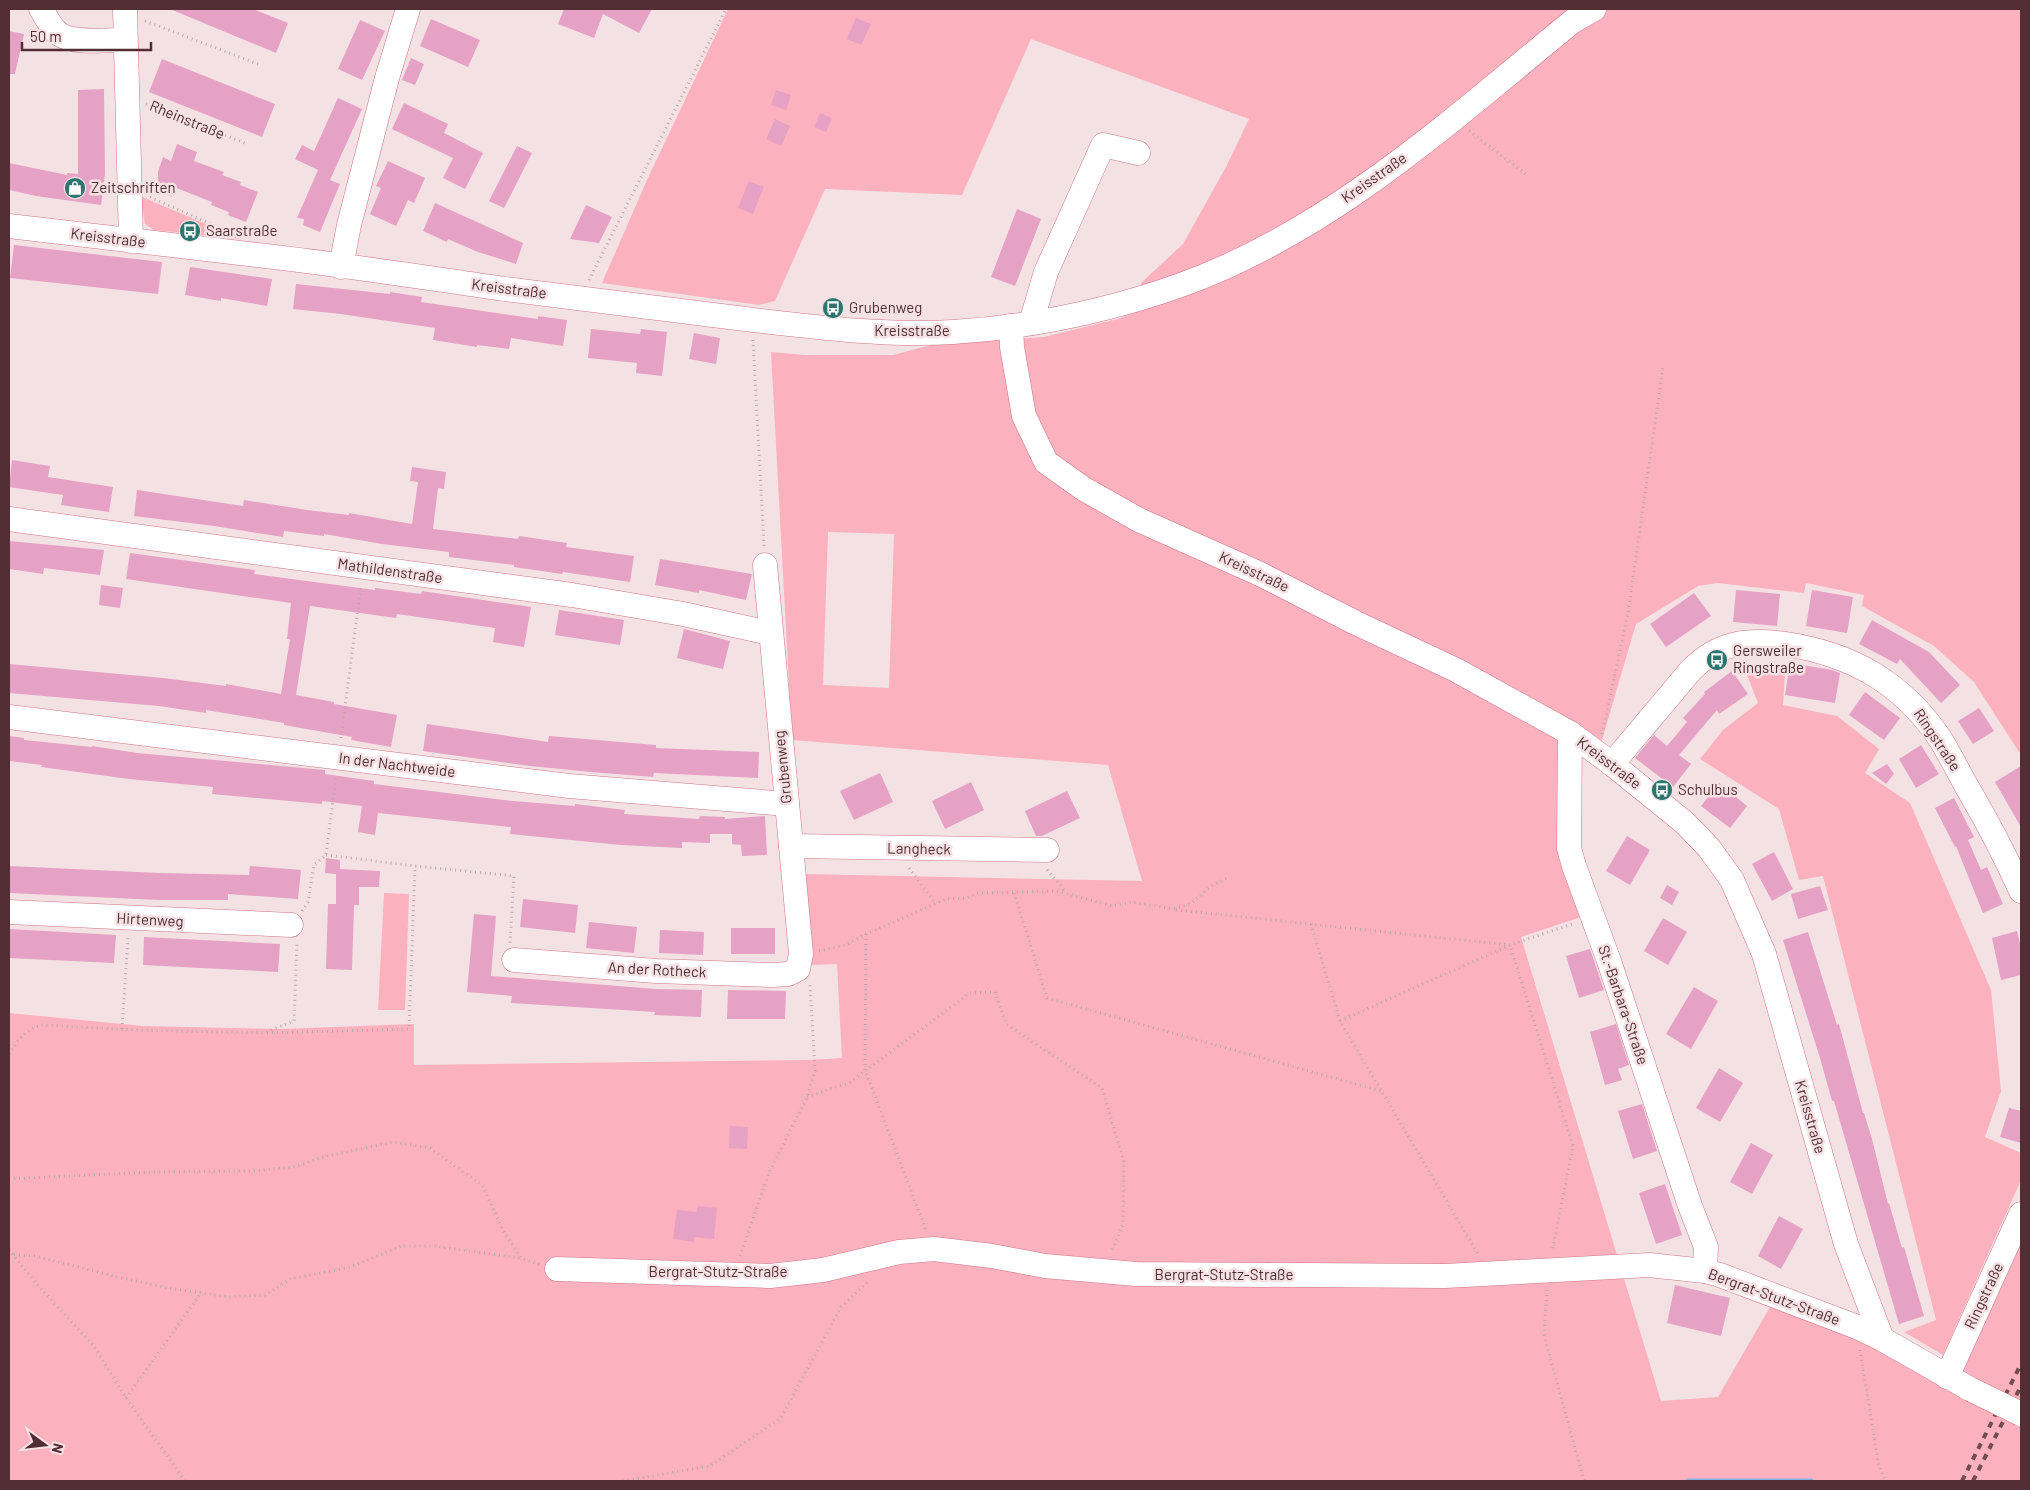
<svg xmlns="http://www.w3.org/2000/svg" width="2030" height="1490" viewBox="0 0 2030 1490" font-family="Barlow,sans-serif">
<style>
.green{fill:#fcb1be;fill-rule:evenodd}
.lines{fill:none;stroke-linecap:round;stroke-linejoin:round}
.stream{stroke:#7fb4e4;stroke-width:5}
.building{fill:#e5a2c4}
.minor-casing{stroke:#cc7688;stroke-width:25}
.path{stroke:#bea6aa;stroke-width:3;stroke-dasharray:1 4;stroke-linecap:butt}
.minor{stroke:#fff;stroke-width:24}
.rail{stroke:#704e54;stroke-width:4;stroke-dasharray:6 6;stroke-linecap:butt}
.minor-bridge-casing{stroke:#cc7688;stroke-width:25;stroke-linecap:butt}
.minor-bridge{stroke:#fff;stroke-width:24}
.labels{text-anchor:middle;stroke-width:5;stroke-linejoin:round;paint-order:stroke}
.street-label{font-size:15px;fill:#522d34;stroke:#f4e1e4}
.poi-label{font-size:15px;fill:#522d34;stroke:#f4e1e4;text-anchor:start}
</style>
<rect width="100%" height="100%" fill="#f4e1e4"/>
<!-- green -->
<g class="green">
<path d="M728 9H2021V751L2019 752 1974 682 1934 646 1862 606 1864 595 1806 583 1804 593 1718 583 1698 586 1636 624 1597 757 1563 735 1584 916 1521 937 1661 1401 1718 1397 1770 1307 1863 1342 1953 1392 2021 1239V1481H9V1013L143 1026 281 1029 414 1024V1065L808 1060 842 1058 837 964 811 965 803 874 1142 881 1108 765 792 740 771 352 805 355H893L935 344 1044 337 1118 319 1144 309 1141 283 1183 244 1226 167 1249 119 1031 39 962 195 825 189 775 301 759 305 602 283 647 180ZM828 532 894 534 889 688 823 685Z"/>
<polygon points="140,196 241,239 154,230 145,224"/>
<polygon points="1744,667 1785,673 1783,705 1837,716 1879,749 1865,773 1910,803 1991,990 2001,1091 1985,1137 2021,1153 2021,1180 1943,1355 1904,1332 1936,1320 1823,876 1799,880 1779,809 1700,759 1723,730 1758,703"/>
<polygon points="384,893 409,894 405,1010 378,1010"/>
</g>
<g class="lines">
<!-- stream -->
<polyline class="stream" points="1688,1481 1811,1481"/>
</g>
<!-- building -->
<g class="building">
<polygon points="170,9 253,9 288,23 276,53"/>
<polygon points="564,9 652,9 639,33 603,14 594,38 558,24"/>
<polygon points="856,18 871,24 861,45 847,39"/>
<polygon points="431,19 480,40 468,67 420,46"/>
<polygon points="360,20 385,31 362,80 338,69"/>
<polygon points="9,31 24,34 15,74 9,74"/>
<polygon points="411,58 424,64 415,85 402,80"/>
<polygon points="162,59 275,104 262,137 149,92"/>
<polygon points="104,89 105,174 101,205 36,196 9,190 9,163 67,175 67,173 78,174 78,90"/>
<polygon points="776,90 791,95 786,110 771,105"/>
<polygon points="338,98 362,109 330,180 340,184 320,232 303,225 304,219 297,218 318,170 295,159 302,145 314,151"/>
<polygon points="404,103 448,124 444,133 483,153 465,189 443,178 453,158 392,129"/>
<polygon points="820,113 832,118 826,132 814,127"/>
<polygon points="775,119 790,126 781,146 766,139"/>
<polygon points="177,144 197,152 194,161 224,172 222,175 241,182 240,185 258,192 246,222 228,215 229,212 211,205 212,202 174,187 171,197 158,181 158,172 163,157 171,161"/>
<polygon points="517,146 532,153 504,208 489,201"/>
<polygon points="388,161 425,178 414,203 408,200 396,226 370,214 381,188 376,186"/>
<polygon points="749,181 764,187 753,214 738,208"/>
<polygon points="435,203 523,243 516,264 478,252 448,239 447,242 423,231"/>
<polygon points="586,205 612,217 599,243 570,239"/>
<polygon points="1017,209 1041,219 1015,286 991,277"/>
<polygon points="14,245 162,262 158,294 10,278"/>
<polygon points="190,267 272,279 267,306 221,298 221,301 185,295"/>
<polygon points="296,284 390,294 390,292 422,297 421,302 538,319 538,316 567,320 563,346 511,338 509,349 477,345 477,347 433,340 435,328 341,314 293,309"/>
<polygon points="591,329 640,334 641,329 667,332 662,376 636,373 637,363 588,358"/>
<polygon points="694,333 720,338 716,364 689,359"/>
<polygon points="12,460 50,466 48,477 113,487 109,512 61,505 63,495 9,487"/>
<polygon points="412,467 446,472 444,489 438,488 433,529 518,539 519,536 567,543 566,547 634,556 630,582 563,572 562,574 514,567 514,565 449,557 449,552 382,544 324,534 324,536 284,531 283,537 214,526 134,516 137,490 243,506 244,500 307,510 349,515 349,513 412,524 418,482 410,481"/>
<polygon points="9,541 104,550 100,575 44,568 43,574 9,569"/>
<polygon points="130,553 255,570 254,574 375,590 375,588 421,594 422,591 531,607 524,647 493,642 495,628 397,614 396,618 310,606 296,695 334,702 334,704 397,715 391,747 351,740 352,737 284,725 284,723 206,710 206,713 159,706 9,693 9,664 163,678 226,686 226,684 281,694 290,639 287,639 291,603 126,579"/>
<polygon points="660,559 752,574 746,600 699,590 699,593 655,585"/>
<polygon points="101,585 123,588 120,608 99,605"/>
<polygon points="1736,590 1780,594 1777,626 1733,622"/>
<polygon points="1812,590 1853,597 1847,633 1806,626"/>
<polygon points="1694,593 1711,616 1666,647 1650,624"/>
<polygon points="559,610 624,620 620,645 555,635"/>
<polygon points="1872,620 1929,652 1960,685 1941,703 1900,659 1897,664 1859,644"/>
<polygon points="684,629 730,641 723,669 677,658"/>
<polygon points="1790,663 1832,670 1840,673 1835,703 1785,695"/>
<polygon points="1732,671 1748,694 1719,714 1717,710 1679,755 1691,764 1673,787 1635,758 1654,735 1667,746 1687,722 1683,718 1705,694 1704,692"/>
<polygon points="1865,692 1900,718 1884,740 1849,715"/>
<polygon points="1979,708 1994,731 1973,744 1958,721"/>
<polygon points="427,724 548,742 549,736 656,745 656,748 759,752 758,778 654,773 653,777 591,772 530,766 423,751"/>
<polygon points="9,736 24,738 24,740 92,747 92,746 137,753 325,770 325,774 374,781 374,784 513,801 575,806 575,804 625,810 624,814 699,819 700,816 725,817 725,819 765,816 767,855 742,856 741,845 732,844 732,834 710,834 710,843 682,842 682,848 621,845 510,834 511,827 378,813 375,835 358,832 362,806 322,801 322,804 212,794 213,787 129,779 41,767 42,765 9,761"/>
<polygon points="1921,745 1939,774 1916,788 1899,759"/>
<polygon points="1887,764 1894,774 1886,784 1872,773"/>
<polygon points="2021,766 2021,827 1995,782"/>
<polygon points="880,773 893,802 854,820 840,791"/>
<polygon points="971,782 984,810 945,829 932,801"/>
<polygon points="1719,783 1747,806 1730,828 1701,806"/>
<polygon points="1067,791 1080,818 1042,836 1036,836 1025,811"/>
<polygon points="1954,798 1974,837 1968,840 1981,870 1987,867 2003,904 1983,913 1956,846 1955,847 1935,808"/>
<polygon points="1627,836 1650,850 1630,885 1606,871"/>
<polygon points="1774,852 1793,889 1772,901 1752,864"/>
<polygon points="326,858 340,860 340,869 380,871 379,887 359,887 359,905 354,905 352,970 326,969 328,904 336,904 336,874 325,873"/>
<polygon points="9,866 160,873 249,875 250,866 301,870 298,899 228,894 228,900 159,900 9,893"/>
<polygon points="1667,885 1679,892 1672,905 1660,898"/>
<polygon points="1820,886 1828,910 1798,919 1791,894"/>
<polygon points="523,899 578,905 575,933 520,927"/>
<polygon points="474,914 496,916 491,976 656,989 702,990 701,1017 654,1015 655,1012 511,1003 512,996 467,992"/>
<polygon points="1663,918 1687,932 1668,965 1644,951"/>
<polygon points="589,922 637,927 634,953 586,948"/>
<rect x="731" y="928" width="44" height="26"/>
<polygon points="9,929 116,935 114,963 9,958"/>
<polygon points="660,930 704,932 703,955 659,953"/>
<polygon points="2017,931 2021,948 2021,975 2001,980 1992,938"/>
<polygon points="1808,932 1837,1025 1839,1024 1863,1113 1864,1113 1872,1139 1888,1204 1889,1203 1902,1248 1904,1247 1924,1316 1899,1324 1834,1101 1832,1101 1820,1058 1783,940"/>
<polygon points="144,937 280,944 278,972 143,965"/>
<polygon points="1590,949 1604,990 1579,998 1566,956"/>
<polygon points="1694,987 1718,1001 1691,1049 1666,1034"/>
<polygon points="728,990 786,991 785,1019 727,1019"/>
<polygon points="1616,1024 1629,1065 1618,1069 1622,1080 1605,1085 1590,1032"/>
<polygon points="1719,1068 1743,1083 1720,1122 1696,1108"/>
<polygon points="1642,1104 1657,1151 1633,1159 1618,1111"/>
<polygon points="2009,1108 2021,1111 2021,1143 2000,1137"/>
<polygon points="730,1126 748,1127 747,1149 729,1148"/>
<polygon points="1751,1143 1773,1155 1752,1194 1730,1182"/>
<polygon points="1665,1184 1682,1235 1656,1244 1639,1193"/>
<polygon points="698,1206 717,1208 714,1239 694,1237 694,1242 673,1239 677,1210 697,1212"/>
<polygon points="1779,1216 1803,1229 1781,1269 1758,1256"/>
<polygon points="1675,1285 1730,1298 1721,1336 1667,1323"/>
</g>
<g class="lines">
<!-- minor casing -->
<g class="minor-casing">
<g id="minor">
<path d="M41 9C46 17 51 28 59 34 73 44 108 40 125 40"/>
<polyline points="125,9 131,241"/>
<path d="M9 226C97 237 186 246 274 257 351 266 428 278 505 289 585 299 665 309 745 319 813 327 883 336 953 332 1030 327 1108 311 1181 285 1331 231 1451 120 1573 21L1594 9"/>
<polyline points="341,267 349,225 387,78 408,9"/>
<polyline points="1031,323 1046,272 1103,145 1138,153"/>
<polyline points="1011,326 1012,347 1024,416 1046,462 1084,489 1139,520 1260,574 1356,623 1456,670 1570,733 1612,764 1685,823 1709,848 1732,880 1764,954 1846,1244 1882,1339"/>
<polyline points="9,519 572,595 683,614 770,633"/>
<polyline points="9,717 569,786 787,804"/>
<polyline points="1570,733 1569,848 1574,866 1609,961 1690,1206 1706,1247 1705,1271"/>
<path d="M1612 764 1691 670C1719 642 1747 639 1785 644 1852 654 1903 683 1941 740 1950 755 1958 771 1967 787 1987 821 2005 855 2021 891"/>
<polyline points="791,846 1047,850"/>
<polyline points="9,912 291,925"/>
<polyline points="514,960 656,971 773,975 788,974 798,969 801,954 765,565"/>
<polyline points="557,1269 770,1276 823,1270 899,1252 934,1249 992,1256 1045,1266 1136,1274 1445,1276 1649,1265 1705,1271 1720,1275 1857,1327 1882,1339 1970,1389"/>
<polyline points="1947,1377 2021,1214"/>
</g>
</g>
<!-- path -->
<g class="path">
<polyline points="145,21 258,64"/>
<polyline points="146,104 247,144"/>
<polyline points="1469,131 1527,175"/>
<polyline points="150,197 224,230"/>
<polyline points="589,280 726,9"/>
<polyline points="753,340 764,546"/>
<polyline points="1602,734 1628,613 1663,367"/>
<polyline points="341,738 361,585"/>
<polyline points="326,855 415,866 514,876 510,943"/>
<polyline points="909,868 935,903"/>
<polyline points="1047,870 1066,892"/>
<polyline points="1014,893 1047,998 1381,1091"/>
<polyline points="1176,910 1510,945 1575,923"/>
<polyline points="302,911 308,902 314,865 326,855 336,776"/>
<polyline points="1311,924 1340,1021 1478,1254"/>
<polyline points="866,934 865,1070 926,1230"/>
<polyline points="819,951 846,945 866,934 946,899 967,898 978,893 1057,891 1112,906 1132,902 1173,909 1190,904 1213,885 1229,877"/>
<polyline points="1340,1021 1510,945 1573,1146 1552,1252"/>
<polyline points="122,1029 128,937"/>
<polyline points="267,1033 409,1029 415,866"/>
<path d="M9 1054C18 1040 25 1029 42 1025L136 1030 263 1033 294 1021 297 943"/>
<polyline points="807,1097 850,1082 970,993 995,992 1006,1024 1102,1088 1124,1162 1123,1225 1111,1253"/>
<polyline points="9,1179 152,1172 251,1171 293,1167 323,1157 393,1142 430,1148 482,1185 504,1232 521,1258 540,1265"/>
<polyline points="9,1250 40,1288 93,1345 126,1398 185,1481"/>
<polyline points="14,1255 35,1256 122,1278 168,1288 229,1297 265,1295 290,1279 347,1268 402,1246 433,1246 520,1258"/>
<polyline points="740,1256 769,1173 807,1097 815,1071 810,985"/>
<polyline points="1547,1290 1544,1335 1584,1481"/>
<polyline points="1860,1350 1879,1467 1886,1481"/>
<polyline points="126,1398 201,1293"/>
<polyline points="623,1481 710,1466 781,1418 841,1307 870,1280"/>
</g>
<!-- minor -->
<use href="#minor" class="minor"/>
<!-- rail -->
<g class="rail">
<polyline points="1962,1481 2021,1364"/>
<polyline points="1973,1481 2021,1386"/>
</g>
<!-- minor-bridge casing -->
<g class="minor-bridge-casing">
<polyline id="minor-bridge" points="1970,1389 2021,1414"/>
</g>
<!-- minor-bridge -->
<use href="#minor-bridge" class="minor-bridge"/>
</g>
<!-- icons -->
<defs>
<g id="shop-disc" transform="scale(1.125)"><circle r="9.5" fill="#2d766f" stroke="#f4e1e4"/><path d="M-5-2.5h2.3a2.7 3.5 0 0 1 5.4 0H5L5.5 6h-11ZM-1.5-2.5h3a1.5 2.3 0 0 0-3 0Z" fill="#fff"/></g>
<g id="bus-disc" transform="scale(1.125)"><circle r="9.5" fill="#2d766f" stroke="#f4e1e4"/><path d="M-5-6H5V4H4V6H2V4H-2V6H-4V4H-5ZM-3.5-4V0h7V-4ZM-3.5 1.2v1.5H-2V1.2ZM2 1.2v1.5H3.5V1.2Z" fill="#fff"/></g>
</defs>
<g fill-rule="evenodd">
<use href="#shop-disc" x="75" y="188"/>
<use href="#bus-disc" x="190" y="231"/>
<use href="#bus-disc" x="833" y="308"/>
<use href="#bus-disc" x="1717" y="660"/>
<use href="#bus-disc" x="1662" y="790"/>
</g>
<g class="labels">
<!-- street labels -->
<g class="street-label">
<text transform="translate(187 120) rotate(22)" y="5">Rheinstraße</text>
<text transform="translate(1374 178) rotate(-35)" y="5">Kreisstraße</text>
<text transform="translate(108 238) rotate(7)" y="5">Kreisstraße</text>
<text transform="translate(509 289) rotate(7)" y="5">Kreisstraße</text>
<text x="912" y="336">Kreisstraße</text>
<text transform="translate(390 571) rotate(8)" y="5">Mathildenstraße</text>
<text transform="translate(1254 572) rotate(25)" y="5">Kreisstraße</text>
<text transform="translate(1937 740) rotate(56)" y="5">Ringstraße</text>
<text transform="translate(1609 763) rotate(37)" y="5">Kreisstraße</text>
<text transform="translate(397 765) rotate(7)" y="5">In der Nachtweide</text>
<text transform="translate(783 767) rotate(-96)" y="5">Grubenweg</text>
<text transform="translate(919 849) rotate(1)" y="5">Langheck</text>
<text transform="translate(150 920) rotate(3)" y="5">Hirtenweg</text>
<text transform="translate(657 970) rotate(3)" y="5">An der Rotheck</text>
<text transform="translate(1623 1005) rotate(71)" y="5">St.-Barbara-Straße</text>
<text transform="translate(1810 1117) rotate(74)" y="5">Kreisstraße</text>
<text x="718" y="1277">Bergrat-Stutz-Straße</text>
<text x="1224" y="1280">Bergrat-Stutz-Straße</text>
<text transform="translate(1984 1296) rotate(-65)" y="5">Ringstraße</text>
<text transform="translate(1774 1297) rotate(20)" y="5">Bergrat-Stutz-Straße</text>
</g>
<!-- poi labels -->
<g class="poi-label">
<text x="91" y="193">Zeitschriften</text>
<text x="206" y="236">Saarstraße</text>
<text x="849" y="313">Grubenweg</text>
<text x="1733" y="656">Gersweiler<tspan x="1733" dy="17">Ringstraße</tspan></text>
<text x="1678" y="795">Schulbus</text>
</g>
</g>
<!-- border -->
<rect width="2030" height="1490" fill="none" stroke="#522d34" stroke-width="20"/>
<!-- north arrow -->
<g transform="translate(45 1445) rotate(105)" stroke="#f4e1e4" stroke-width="4" paint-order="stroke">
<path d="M0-4L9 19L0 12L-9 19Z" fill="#522d34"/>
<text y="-8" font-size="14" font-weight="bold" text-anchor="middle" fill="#522d34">N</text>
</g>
<!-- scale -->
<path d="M22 42v8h129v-8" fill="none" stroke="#522d34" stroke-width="2.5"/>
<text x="30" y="42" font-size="15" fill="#522d34" stroke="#f4e1e4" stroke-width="4" paint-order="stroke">50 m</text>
</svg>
